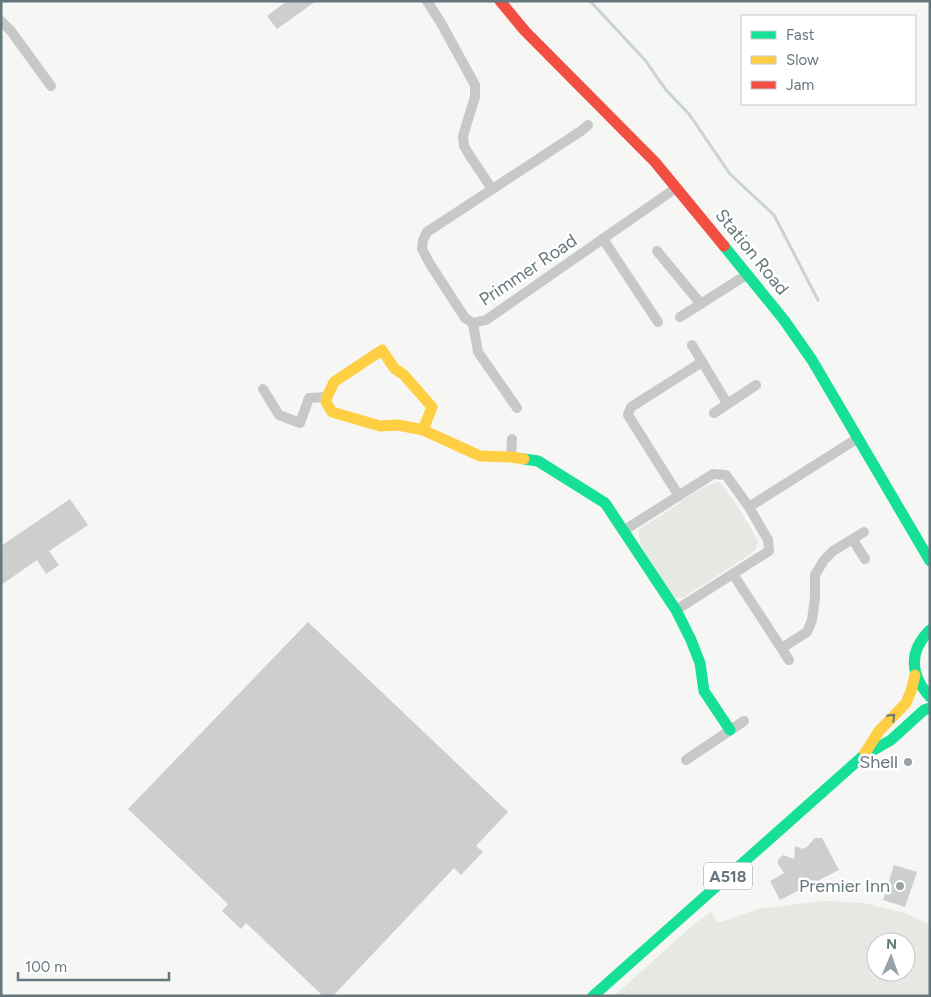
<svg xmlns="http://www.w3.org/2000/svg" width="931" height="997" viewBox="0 0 931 997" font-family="Figtree,sans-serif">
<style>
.green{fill:#e6e8e3;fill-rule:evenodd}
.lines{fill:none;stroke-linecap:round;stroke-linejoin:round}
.stream{stroke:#c8d3d3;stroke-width:3}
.building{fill:#cdcece}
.street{stroke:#c7c9c9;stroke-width:10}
.fast{stroke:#16e098;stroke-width:11}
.slow{stroke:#ffcf43;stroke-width:11}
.jam{stroke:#f24e42;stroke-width:11}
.oneway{stroke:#65777d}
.poi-dot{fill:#98a3a7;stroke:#fff;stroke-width:2}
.labels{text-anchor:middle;stroke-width:5;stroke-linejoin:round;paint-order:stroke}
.shield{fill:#fff;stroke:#93a0a4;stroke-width:1}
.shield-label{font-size:16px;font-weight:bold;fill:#65777d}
.street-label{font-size:18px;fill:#65777d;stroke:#fff}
.poi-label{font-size:18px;fill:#65777d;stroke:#fff;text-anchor:end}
</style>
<rect width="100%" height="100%" fill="#f6f6f5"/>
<!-- green -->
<g class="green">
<path d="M720 482C734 501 747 520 758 541L756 549 749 555 683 598H675C661 578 641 555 638 531 647 523 658 518 668 511 685 500 700 485 720 482Z"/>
<path d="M823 901 863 903 905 913 930 925V996H614L694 924 711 912 718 923 758 909ZM876 942H906V972H876Z"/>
</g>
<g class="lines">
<!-- stream -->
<polyline class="stream" points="590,1 645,60 666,90 689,114 730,174 774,215 818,300"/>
</g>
<!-- building -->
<g class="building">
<polygon points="287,1 316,1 277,29 267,16"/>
<polygon points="70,499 88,525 49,551 59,565 46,574 37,560 1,585 1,546"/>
<polygon points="308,622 508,812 476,846 483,852 461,875 454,868 333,996 323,996 246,923 241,929 222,911 228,904 128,809"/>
<polygon points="815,838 822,838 839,870 780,900 770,881 784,873 778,864 778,860 783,855 794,859 795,846 803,849 808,846"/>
<polygon points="894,865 917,872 905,907 883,900"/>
</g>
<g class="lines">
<!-- street -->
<g class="street">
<polyline points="427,1 441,23 475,85 475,97 463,136 464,146 470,156 492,189"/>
<polyline points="1,21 11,31 51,86"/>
<polyline points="588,125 581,131 427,232 423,240 422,249 430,264 465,318 473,323 486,320 676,188"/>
<polyline points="603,239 658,322"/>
<polyline points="657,251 701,304"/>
<polyline points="680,317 740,279 747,274"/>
<polyline points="473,323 478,352 517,408"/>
<polyline points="692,345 727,403"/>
<polyline points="263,389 279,415 300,423 309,398 327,397"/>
<polyline points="714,413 756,385"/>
<polyline points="511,457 512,439"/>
<polyline points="679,496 628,415 631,407 702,362"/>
<polyline points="623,531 713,474 726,475 749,507"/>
<polyline points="853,540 865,559"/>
<polyline points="733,574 789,660"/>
<polyline points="676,610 769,551 768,540 749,507 858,438"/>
<polyline points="782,648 807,632 812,620 815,598 815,575 824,560 833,551 864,532"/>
<polyline points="686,760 744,721"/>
</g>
<!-- fast -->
<g class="fast">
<polyline points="724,246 784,320 812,360 930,561"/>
<polyline points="524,459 538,461 605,503 676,610 691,640 700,663 704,691 730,730"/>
<path d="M930 630C908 652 910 675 930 697"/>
<polyline points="593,996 863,756 891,740 924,710 930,708"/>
</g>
<!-- slow -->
<g class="slow">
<polyline points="423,430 432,407 404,375 394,368 382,350 334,382 327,397 326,402 332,412 380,426 398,425 423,430 480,456 511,457 524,459"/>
<polyline points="865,753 879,731 906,703 911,691 915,675"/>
</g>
<!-- jam -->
<polyline class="jam" points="500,1 525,31 655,162 724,246"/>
</g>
<!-- one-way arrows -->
<defs><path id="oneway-chevron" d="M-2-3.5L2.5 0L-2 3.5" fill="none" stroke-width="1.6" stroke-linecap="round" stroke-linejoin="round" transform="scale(1.25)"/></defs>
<use class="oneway" href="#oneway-chevron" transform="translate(892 717) rotate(-45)"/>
<!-- markers -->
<g class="poi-dot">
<circle cx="908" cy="762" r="5"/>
<circle cx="900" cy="886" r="5"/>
</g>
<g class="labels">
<!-- shield labels -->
<rect class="shield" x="704" y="862.5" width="48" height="27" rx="4"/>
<g class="shield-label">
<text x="728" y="882">A518</text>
</g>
<!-- street labels -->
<g class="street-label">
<text transform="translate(752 252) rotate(51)" y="6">Station Road</text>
<text transform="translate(528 270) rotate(-34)" y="6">Primmer Road</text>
</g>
<!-- poi labels -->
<g class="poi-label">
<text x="898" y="768">Shell</text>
<text x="890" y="892">Premier Inn</text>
</g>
</g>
<!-- border -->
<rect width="931" height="997" fill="none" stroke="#65777d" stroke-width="5"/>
<!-- legend -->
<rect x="741" y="15" width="175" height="90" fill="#ffffff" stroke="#c1c9cb"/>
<rect x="751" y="31" width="25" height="8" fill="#16e098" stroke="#c1c9cb"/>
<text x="786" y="40" font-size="15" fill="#65777d">Fast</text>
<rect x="751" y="56" width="25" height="8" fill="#ffcf43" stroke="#c1c9cb"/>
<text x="786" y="65" font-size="15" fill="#65777d">Slow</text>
<rect x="751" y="81" width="25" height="8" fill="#f24e42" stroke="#c1c9cb"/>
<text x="786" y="90" font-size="15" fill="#65777d">Jam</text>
<!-- north arrow -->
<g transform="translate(891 957) rotate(2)"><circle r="24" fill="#ffffff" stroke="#c1c9cb"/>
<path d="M0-4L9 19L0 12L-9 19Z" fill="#98a3a7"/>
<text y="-8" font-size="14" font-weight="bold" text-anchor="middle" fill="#65777d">N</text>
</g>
<!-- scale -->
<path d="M18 972v8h151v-8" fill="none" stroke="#65777d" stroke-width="2.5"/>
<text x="25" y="972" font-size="15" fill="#65777d" stroke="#ffffff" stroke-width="4" paint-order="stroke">100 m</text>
</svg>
